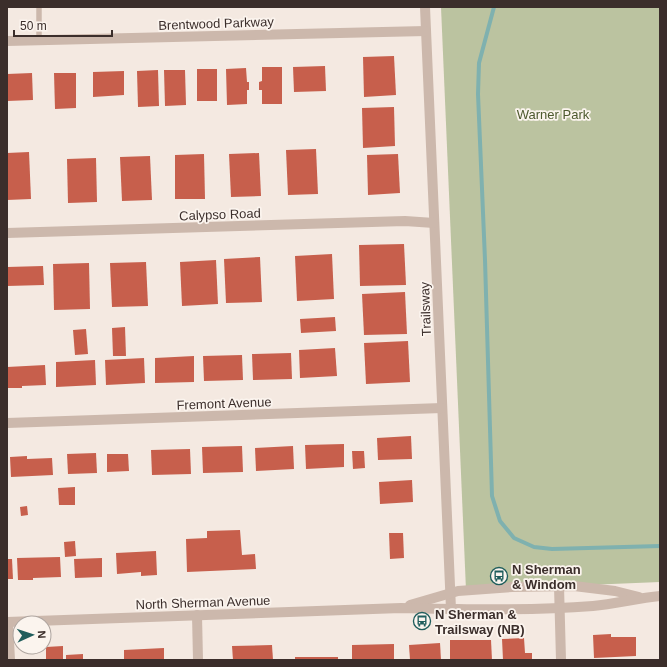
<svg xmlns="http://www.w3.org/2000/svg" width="667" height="667" viewBox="0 0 667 667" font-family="Helvetica,sans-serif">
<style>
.green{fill:#bbc3a0}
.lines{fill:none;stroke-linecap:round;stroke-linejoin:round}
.stream{stroke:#7fb1af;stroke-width:4}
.building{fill:#c75f4c}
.service{stroke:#ccb8ac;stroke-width:5.5}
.minor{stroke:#ccb8ac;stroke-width:10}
.tertiary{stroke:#ccb8ac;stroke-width:10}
.labels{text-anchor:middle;stroke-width:3.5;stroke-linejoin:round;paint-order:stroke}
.street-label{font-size:13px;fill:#3b2e2b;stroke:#fbf4ee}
.park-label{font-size:13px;fill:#4d592e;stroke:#fbf4ee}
.poi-label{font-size:13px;font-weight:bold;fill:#3b2e2b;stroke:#fbf4ee;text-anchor:start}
</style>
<rect width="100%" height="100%" fill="#f4e9e1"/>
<!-- green -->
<polygon class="green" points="441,7 660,7 660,582 466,590"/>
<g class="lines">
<!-- stream -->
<polyline class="stream" points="494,7 479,63 478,94 485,260 492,496 500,521 514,538 534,547 552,549 660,546"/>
</g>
<!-- building -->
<g class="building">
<polygon points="394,56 396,95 364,97 363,57"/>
<polygon points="325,66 326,91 294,92 293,67"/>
<polygon points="262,67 282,67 282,104 262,104 262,90 259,90 259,82 262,81"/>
<polygon points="246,68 247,82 249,82 249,90 247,90 247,104 227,105 226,69"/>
<rect x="197" y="69" width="20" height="32"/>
<polygon points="158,70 159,106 138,107 137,71"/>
<polygon points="164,70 185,70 186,105 165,106"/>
<polygon points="124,71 124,95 93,97 93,72"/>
<polygon points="32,73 33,100 7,101 7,74"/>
<polygon points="54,73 76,73 76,108 55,109"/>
<polygon points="394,107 395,146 363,148 362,108"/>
<polygon points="316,149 318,194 288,195 286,150"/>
<polygon points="29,152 31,199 7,200 7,153"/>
<polygon points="259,153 261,196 231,197 229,154"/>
<polygon points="204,154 205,199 175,199 175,155"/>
<polygon points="398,154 400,193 368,195 367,155"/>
<polygon points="150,156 152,200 122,201 120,157"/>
<polygon points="96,158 97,202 68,203 67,159"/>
<polygon points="404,244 406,285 360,286 359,245"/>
<polygon points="332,254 334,299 297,301 295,256"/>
<polygon points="260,257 262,302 226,303 224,259"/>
<polygon points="216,260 218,304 182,306 180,262"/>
<polygon points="146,262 148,306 112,307 110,263"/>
<polygon points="89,263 90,309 54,310 53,264"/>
<polygon points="43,266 44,285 7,286 7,267"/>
<polygon points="405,292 407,334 364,335 362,294"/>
<polygon points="335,317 336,331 301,333 300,319"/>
<polygon points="125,327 126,356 113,356 112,328"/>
<polygon points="86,329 88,354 75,355 73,330"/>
<polygon points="408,341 410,382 366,384 364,343"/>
<polygon points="335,348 337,376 300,378 299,350"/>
<polygon points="291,353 292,379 253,380 252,354"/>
<polygon points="242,355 243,380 204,381 203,356"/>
<polygon points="194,356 194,382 155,383 155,358"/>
<polygon points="144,358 145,383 106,385 105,360"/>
<polygon points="95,360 96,385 56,387 56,362"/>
<polygon points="45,365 46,385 22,386 22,388 8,388 7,367"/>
<polygon points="411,436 412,459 378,460 377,438"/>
<polygon points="344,444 344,467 306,469 305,445"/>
<polygon points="242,446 243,472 203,473 202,447"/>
<polygon points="293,446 294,469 256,471 255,448"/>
<polygon points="190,449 191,474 152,475 151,450"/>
<polygon points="352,451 364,451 365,468 353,469"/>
<polygon points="96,453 97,473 68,474 67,454"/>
<polygon points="107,454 128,454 129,471 107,472"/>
<polygon points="27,456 27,459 52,458 53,475 11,477 10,457"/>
<polygon points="412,480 413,502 380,504 379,482"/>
<polygon points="75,487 75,505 59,505 58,488"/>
<polygon points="27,506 28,515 21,516 20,507"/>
<polygon points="240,530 242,555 255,554 256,569 187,572 186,539 207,538 207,531"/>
<polygon points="389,533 403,533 404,558 390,559"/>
<polygon points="75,541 76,556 65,557 64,542"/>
<polygon points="156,551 157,575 141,576 141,572 117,574 116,553"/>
<polygon points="60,557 61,577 33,578 33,580 18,580 17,558"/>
<polygon points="102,558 102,577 75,578 74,559"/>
<polygon points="7,559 12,559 13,579 7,579"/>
<polygon points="611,634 611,637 636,637 636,656 594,658 593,635"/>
<polygon points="524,638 525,653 532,653 532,660 503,660 502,639"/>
<polygon points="450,640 491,640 492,660 450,660"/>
<polygon points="440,643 441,660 410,660 409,645"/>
<polygon points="394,644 394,660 352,660 352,645"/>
<polygon points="272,645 273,660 233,660 232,646"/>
<polygon points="63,646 63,660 46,660 46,647"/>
<polygon points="164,648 164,660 124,660 124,650"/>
<polygon points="83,654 83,660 66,660 66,655"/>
<rect x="295" y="657" width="43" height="3"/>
</g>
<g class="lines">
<!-- service -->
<polyline class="service" points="39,7 39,40"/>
<!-- minor -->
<g class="minor">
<polyline points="425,7 451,609"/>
<polyline points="7,41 426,31"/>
<polyline points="7,233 405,221 434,223"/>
<polyline points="7,423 442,408"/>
<polyline points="559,586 561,660"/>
<polyline points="197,615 198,660"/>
<polyline points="8,622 10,660"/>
</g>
<!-- tertiary -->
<g class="tertiary">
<polyline points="410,605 458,591 512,587 574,586 615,591 639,597"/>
<path d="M7 622 401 608C464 609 530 611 593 606 616 604 637 598 660 596"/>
</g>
</g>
<!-- icons -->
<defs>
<g id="bus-ring" transform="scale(0.9)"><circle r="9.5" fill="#fbf4ee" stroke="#1f5d5c" stroke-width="1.5"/><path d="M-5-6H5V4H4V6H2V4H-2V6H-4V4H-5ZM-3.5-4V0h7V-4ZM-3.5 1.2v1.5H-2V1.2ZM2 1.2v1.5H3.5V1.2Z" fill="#1f5d5c"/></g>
</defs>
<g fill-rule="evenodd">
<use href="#bus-ring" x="499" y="576"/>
<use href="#bus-ring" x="422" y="621"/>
</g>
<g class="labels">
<!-- street labels -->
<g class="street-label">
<text transform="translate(216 23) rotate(-2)" y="5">Brentwood Parkway</text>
<text transform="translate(220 214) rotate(-2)" y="5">Calypso Road</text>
<text transform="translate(425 309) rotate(-92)" y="5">Trailsway</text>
<text transform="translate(224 403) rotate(-2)" y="5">Fremont Avenue</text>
<text transform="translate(203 602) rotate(-2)" y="5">North Sherman Avenue</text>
</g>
<!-- park labels -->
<g class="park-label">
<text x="553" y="119">Warner Park</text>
</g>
<!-- poi labels -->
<g class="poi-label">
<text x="512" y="574">N Sherman<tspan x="512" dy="15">&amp; Windom</tspan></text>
<text x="435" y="619">N Sherman &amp;<tspan x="435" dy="15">Trailsway (NB)</tspan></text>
</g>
</g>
<!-- border -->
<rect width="667" height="667" fill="none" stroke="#3b2e2b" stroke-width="16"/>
<!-- north arrow -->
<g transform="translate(32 635) rotate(87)"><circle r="19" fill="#fbf4ee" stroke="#aea5a0"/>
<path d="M0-3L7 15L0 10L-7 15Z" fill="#1f5d5c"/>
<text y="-6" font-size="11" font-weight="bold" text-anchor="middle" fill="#3b2e2b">N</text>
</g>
<!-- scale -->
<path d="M14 30v6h98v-6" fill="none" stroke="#3b2e2b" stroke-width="2"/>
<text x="20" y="30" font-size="12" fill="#3b2e2b" stroke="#fbf4ee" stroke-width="3" paint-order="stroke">50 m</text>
</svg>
